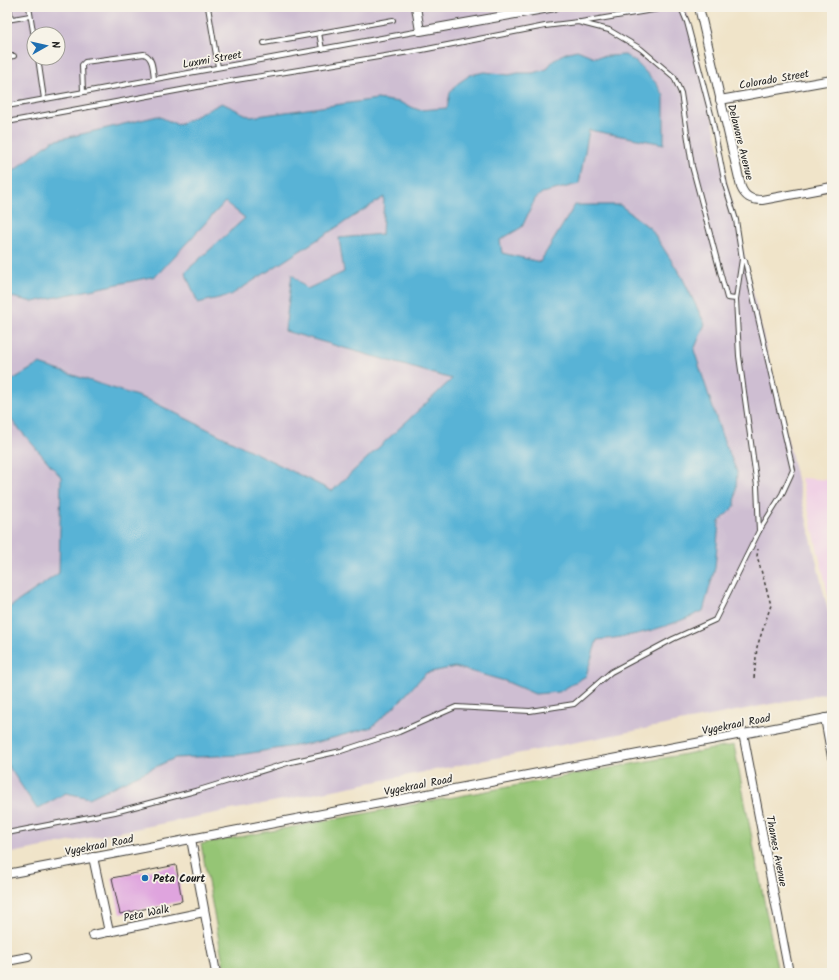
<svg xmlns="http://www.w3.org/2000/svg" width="839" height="980" viewBox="0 0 839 980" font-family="Kalam,sans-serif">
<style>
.built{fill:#f0d0e5}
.industrial{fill:#cebed2;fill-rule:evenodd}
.green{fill:#95c574;stroke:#587048}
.water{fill:#58b3d6;stroke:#3a6879}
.building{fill:#dfa4de}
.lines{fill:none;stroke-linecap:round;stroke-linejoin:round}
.lane-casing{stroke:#3c3a36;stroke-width:6}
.street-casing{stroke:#3c3a36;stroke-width:10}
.path{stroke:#3c3a36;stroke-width:1.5;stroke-dasharray:3 3;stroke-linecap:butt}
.lane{stroke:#fff;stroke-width:4}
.street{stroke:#fff;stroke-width:8}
.poi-dot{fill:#1f6fb2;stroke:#f7f3e8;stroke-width:1.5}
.labels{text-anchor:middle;stroke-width:3.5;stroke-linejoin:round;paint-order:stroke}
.street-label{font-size:11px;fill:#1c1c1c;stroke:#f7f3e8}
.poi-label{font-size:11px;font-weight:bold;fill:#1c1c1c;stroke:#f7f3e8;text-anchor:start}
</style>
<rect width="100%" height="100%" fill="#f7f3e8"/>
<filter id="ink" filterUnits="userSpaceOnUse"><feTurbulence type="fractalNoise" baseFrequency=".025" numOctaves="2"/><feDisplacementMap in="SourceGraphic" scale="8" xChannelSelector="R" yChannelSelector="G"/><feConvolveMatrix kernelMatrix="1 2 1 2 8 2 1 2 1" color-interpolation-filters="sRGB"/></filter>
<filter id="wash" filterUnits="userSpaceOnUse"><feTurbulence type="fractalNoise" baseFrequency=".012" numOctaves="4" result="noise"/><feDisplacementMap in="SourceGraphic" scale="16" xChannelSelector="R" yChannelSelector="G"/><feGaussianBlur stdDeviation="0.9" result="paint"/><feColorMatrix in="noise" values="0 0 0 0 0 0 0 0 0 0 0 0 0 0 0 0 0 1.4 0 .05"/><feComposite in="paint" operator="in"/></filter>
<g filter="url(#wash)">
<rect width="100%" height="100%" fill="#f0e4c9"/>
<!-- built -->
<polygon class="built" points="801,478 832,480 832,611"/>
<!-- industrial -->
<path class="industrial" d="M7 7H686L832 628V692L7 854ZM34 34H58V58H34Z"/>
<!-- green -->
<polygon class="green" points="734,745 778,973 225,973 201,844"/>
<!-- water -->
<path class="water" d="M577 50 594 57 625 55 636 62 656 83 664 96V144L589 130 579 184 542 193 535 199 522 227 500 240 502 253 540 262 575 205H620L651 229 682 277 705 324 694 350 722 436 737 472 735 506 719 522 715 568 703 611C669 627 634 637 597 640L586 676 559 692 535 694 505 681 455 667 426 673 399 702 372 727 318 742 239 755 175 758 89 798 66 793 37 809 7 764V609L59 573 61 477 7 415V383L39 364 149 400 332 491 452 379 285 331 292 274 307 289 344 272 339 238 382 234 384 197 231 295 198 303 185 272 245 218 225 202 156 276 33 302 7 296V176L52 141 158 116 178 125 222 103 251 117 377 99 399 102 419 110 447 108 450 93 457 84 470 75 485 72 509 75 518 73H533L547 69C554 57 563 53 577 50Z"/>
<g id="blocks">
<!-- building -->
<polygon class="building" points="176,865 182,901 120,914 112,878"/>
</g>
</g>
<g filter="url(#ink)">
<use href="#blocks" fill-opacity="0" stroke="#3c3a36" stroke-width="1"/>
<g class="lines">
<!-- lane casing -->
<g class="lane-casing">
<g id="lane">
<polyline points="9,7 11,19"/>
<polyline points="29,7 34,37"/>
<polyline points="208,7 218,67"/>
<polyline points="675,7 682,10 687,22 712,118 725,185 736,220 742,259 736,299"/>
<polyline points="7,20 30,16"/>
<polyline points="581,22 671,7"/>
<polyline points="319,33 322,49"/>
<polyline points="264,43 393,20"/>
<polyline points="7,57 14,56"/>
<polyline points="38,58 44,99"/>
<path d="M83 92 82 65 85 62 144 54C153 57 153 70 154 79"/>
<polyline points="7,106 420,31"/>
<polyline points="7,122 230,81 422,50 545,26 578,22 609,30 641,49 674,77 681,93 692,166 727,298 736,299 739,356 757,486 759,531"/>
<polyline points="7,833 115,812 199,790 291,762 341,751 399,732 456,707 530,711 574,704 611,672 673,639 715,620 759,531 782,494 793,470 745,261 742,259"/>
</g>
</g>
<!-- street casing -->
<g class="street-casing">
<g id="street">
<polyline points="416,7 420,31 555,7"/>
<path d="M699 7 741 187C745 197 751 200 762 200L832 187"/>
<polyline points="720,100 832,80"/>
<polyline points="825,718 832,757"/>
<polyline points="743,733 789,973"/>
<polyline points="191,839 216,973"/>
<polyline points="93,857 109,932"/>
<polyline points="7,874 832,717"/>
<polyline points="93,935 204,912"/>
<polyline points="7,961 28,957"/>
</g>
</g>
<!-- path -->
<polyline class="path" points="754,678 757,647 771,605 757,556 758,549"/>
<!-- lane -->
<use href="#lane" class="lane"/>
<!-- street -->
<use href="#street" class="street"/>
</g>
</g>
<!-- markers -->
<circle class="poi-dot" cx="145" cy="878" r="4"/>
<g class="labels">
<!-- street labels -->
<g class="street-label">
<text transform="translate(212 59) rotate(-10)" y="4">Luxmi Street</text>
<text transform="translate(774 79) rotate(-10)" y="4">Colorado Street</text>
<text transform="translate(741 142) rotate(76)" y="4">Delaware Avenue</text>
<text transform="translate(736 724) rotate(-11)" y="4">Vygekraal Road</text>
<text transform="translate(418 785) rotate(-11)" y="4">Vygekraal Road</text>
<text transform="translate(99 845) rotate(-11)" y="4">Vygekraal Road</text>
<text transform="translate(777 851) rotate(79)" y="4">Thames Avenue</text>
<text transform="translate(146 913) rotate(-12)" y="4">Peta Walk</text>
</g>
<!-- poi labels -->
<g class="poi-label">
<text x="153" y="882">Peta Court</text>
</g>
</g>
<!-- margin -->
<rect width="839" height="980" fill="none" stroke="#f7f3e8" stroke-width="24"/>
<!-- north arrow -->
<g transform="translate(46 46) rotate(82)"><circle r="19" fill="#f7f3e8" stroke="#9f9d96"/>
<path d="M0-3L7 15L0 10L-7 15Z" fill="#1f6fb2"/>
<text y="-6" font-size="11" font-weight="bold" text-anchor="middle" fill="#1c1c1c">N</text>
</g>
</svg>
